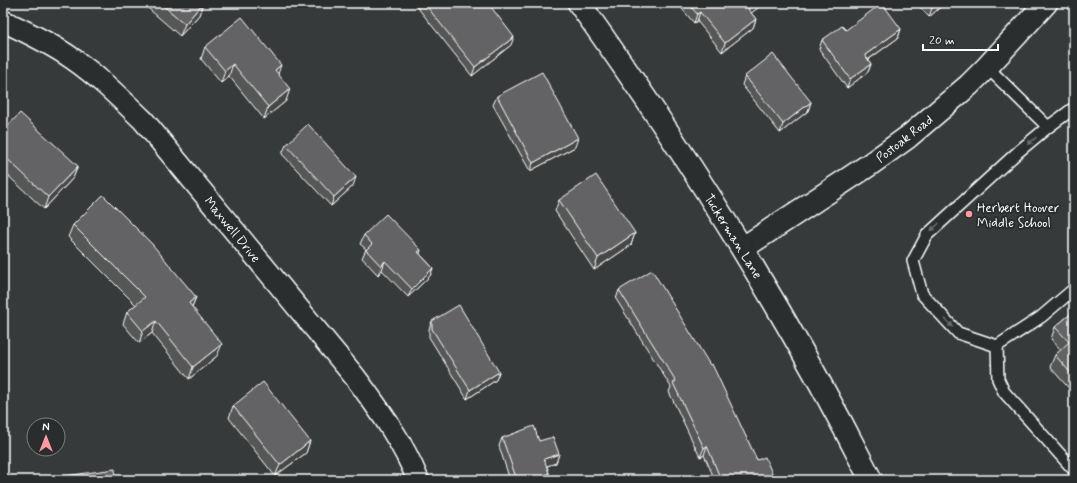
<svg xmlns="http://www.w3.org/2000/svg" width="1077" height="483" viewBox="0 0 1077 483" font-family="Mynerve,sans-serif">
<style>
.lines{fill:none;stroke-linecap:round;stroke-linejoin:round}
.service-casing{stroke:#fff;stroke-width:14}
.minor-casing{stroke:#fff;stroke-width:24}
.tertiary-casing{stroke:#fff;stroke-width:25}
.secondary-casing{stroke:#fff;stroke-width:25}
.service{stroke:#2a2d2e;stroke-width:11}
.minor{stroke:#2a2d2e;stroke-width:21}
.tertiary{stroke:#2a2d2e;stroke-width:22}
.secondary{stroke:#2a2d2e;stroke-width:22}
.wall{fill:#555657;stroke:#fff}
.shaded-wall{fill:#454647;stroke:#fff}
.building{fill:#636465;stroke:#fff}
.oneway{fill:#6a6c6d}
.poi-dot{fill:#ff9aa2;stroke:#2a2d2e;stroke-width:1.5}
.labels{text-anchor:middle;stroke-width:4;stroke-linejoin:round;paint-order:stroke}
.street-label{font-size:13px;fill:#fff;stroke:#2a2d2e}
.poi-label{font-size:13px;fill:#fff;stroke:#2a2d2e;text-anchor:start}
</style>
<rect width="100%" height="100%" fill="#373a3b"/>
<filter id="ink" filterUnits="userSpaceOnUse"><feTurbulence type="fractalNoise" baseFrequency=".025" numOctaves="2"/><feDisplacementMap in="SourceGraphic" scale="8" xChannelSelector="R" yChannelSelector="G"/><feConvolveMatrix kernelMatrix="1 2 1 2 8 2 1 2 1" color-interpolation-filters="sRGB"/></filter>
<g filter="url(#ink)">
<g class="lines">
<!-- service casing -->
<g class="service-casing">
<g id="service">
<polyline points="987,67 1048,127"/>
<polyline points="1074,108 1048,127 1019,151 927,235 913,261 922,294 958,333 997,346 1041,317 1074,289"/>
<polyline points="997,346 998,379 1004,392 1074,470"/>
</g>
</g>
<!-- minor casing -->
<g class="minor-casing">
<path id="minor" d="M3 21C27 32 52 44 73 59 99 77 121 99 143 120L355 377C379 409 403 442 418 480"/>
</g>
<!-- tertiary casing -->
<g class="tertiary-casing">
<polyline id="tertiary" points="743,248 869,165 908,137 969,85 987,67 1046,3"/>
</g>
<!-- secondary casing -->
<g class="secondary-casing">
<path id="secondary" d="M579 3C688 155 787 313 871 480"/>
</g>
<!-- service -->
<use href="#service" class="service"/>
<!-- minor -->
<use href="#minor" class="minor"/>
<!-- tertiary -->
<use href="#tertiary" class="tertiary"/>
<!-- secondary -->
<use href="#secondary" class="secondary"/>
</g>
<!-- wall -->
<g class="wall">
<polygon points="142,3 203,3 199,15 180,36"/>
<polygon points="414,3 488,3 511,45 472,76"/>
<polygon points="677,3 764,3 751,13 756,19 753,28 722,52 697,21 694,23"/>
<polygon points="916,3 945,3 929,17"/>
<polygon points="901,29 898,38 868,60 871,64 868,72 847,88 819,49 822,40 846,30"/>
<polygon points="205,47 278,74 286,101 264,119 229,76 221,83 201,59"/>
<polygon points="745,76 811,102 808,111 780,133 742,85"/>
<polygon points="497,96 575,147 530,171 493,105"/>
<polygon points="3,131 78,166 73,178 44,209 3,171"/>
<polygon points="286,145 353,186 331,206 282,154"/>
<polygon points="559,200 635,233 631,245 594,270 555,211"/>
<polygon points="73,225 196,297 192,307 217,356 189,379 152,333 139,343 123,324 127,312 136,305 68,237"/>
<polygon points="364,235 421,250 420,254 433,268 430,276 408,297 382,270 378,275 362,258 366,249 360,244"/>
<polygon points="619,290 710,365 757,460 775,480 715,480 704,455 700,457 669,392 671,387 616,299"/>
<polygon points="1074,311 1074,394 1050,367 1055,355 1061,350 1051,339 1055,327"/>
<polygon points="432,321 499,372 496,380 467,399 429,337 429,329"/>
<polygon points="233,406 310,441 306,453 275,476 229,418"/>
<polygon points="502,438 539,441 559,454 556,463 547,466 549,473 547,480 510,480 499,446"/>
</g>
<!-- shaded-wall -->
<g class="shaded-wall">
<polygon points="203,3 199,15 180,36 185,24"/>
<polygon points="756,3 764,3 745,18 748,9"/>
<polygon points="938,3 945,3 929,17 932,8"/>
<polygon points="700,12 697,21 694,23 697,14"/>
<polygon points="756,19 753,28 722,52 725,43"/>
<polygon points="901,29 898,38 862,64 865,55"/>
<polygon points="514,37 511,45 472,76 475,67"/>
<polygon points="233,64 229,76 221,83 225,71"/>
<polygon points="871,64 868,72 847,88 850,79"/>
<polygon points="281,65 277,77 275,70"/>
<polygon points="290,89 286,101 264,119 268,107"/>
<polygon points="811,102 808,111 780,133 783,124"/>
<polygon points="578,138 575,147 530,171 533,163"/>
<polygon points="78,166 73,178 44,209 48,197"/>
<polygon points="356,177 353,186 331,206 334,197"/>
<polygon points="635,233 631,245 594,270 598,258"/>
<polygon points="385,261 382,270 378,275 381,266"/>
<polygon points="433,268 430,276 408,297 412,289"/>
<polygon points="196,297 191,309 189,303"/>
<polygon points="156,321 152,333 139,343 143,331"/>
<polygon points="222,344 217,356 189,379 193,367"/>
<polygon points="499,372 496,380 467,399 470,390"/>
<polygon points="310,441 306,453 275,476 280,465"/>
<polygon points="707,446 704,455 700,457 704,448"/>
<polygon points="559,454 556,463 541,468 544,459"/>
<polygon points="549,473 547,480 545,475"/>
</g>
<!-- building -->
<g class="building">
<polygon points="160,3 203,3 185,24"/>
<polygon points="424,3 488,3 514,37 475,67"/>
<polygon points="688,3 756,3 748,9 756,19 725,43 700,12 697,14"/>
<polygon points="882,3 901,29 865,55 871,64 850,79 822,40 842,26 846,30"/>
<polygon points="927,3 938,3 932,8"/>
<polygon points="242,17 281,65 275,70 290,89 268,107 233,64 225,71 205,47"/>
<polygon points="773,54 811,102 783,124 745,76"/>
<polygon points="542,72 578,138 533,163 497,96"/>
<polygon points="20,113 78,166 48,197 3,155 3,131"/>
<polygon points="308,124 356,177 334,197 286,145"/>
<polygon points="596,175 635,233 598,258 559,200"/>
<polygon points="103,195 152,244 196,297 189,303 222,344 193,367 156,321 143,331 127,312 145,297 73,225"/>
<polygon points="386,214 421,250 418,252 433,268 412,289 385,261 381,266 366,250 372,244 364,235"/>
<polygon points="652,270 710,365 712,364 757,460 765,457 775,480 721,480 707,446 704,448 673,383 676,381 619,290"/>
<polygon points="459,305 499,372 470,390 432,329 432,321"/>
<polygon points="1074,311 1074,377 1055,355 1069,342 1055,327"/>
<polygon points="263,382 310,441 280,465 233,406"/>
<polygon points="534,426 539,441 553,437 559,454 544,459 549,473 545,475 546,480 517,480 502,438"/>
<polygon points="115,469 116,480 36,480"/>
</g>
<!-- one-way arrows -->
<defs><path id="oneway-solid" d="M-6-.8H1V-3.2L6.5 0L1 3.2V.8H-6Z"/></defs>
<g class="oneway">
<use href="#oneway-solid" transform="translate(1032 141) rotate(140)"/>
<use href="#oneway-solid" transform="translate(935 227) rotate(138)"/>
<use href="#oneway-solid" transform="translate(949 323) rotate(47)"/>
</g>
</g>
<!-- markers -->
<circle class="poi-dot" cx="969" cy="214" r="4"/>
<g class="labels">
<!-- street labels -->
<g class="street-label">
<text transform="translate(904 138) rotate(-38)" y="5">Postoak Road</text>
<text transform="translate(233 229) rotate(51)" y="5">Maxwell Drive</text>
<text transform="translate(734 236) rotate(58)" y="5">Tuckerman Lane</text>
</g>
<!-- poi labels -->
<g class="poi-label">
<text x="977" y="212">Herbert Hoover<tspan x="977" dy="15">Middle School</tspan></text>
</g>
</g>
<!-- margin -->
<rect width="1077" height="483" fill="none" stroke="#2a2d2e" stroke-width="16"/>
<rect x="8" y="8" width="1061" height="467" fill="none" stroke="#fff" stroke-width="1.5" filter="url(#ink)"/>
<!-- north arrow -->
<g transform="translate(46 437)"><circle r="19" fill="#2a2d2e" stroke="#7f8182"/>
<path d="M0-3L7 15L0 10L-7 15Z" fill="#ff9aa2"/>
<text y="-6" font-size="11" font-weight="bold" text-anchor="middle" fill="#ffffff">N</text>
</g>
<!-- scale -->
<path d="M923 44v6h75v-6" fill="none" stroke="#ffffff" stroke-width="2"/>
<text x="929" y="44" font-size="12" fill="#ffffff" stroke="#2a2d2e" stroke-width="3" paint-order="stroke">20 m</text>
</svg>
